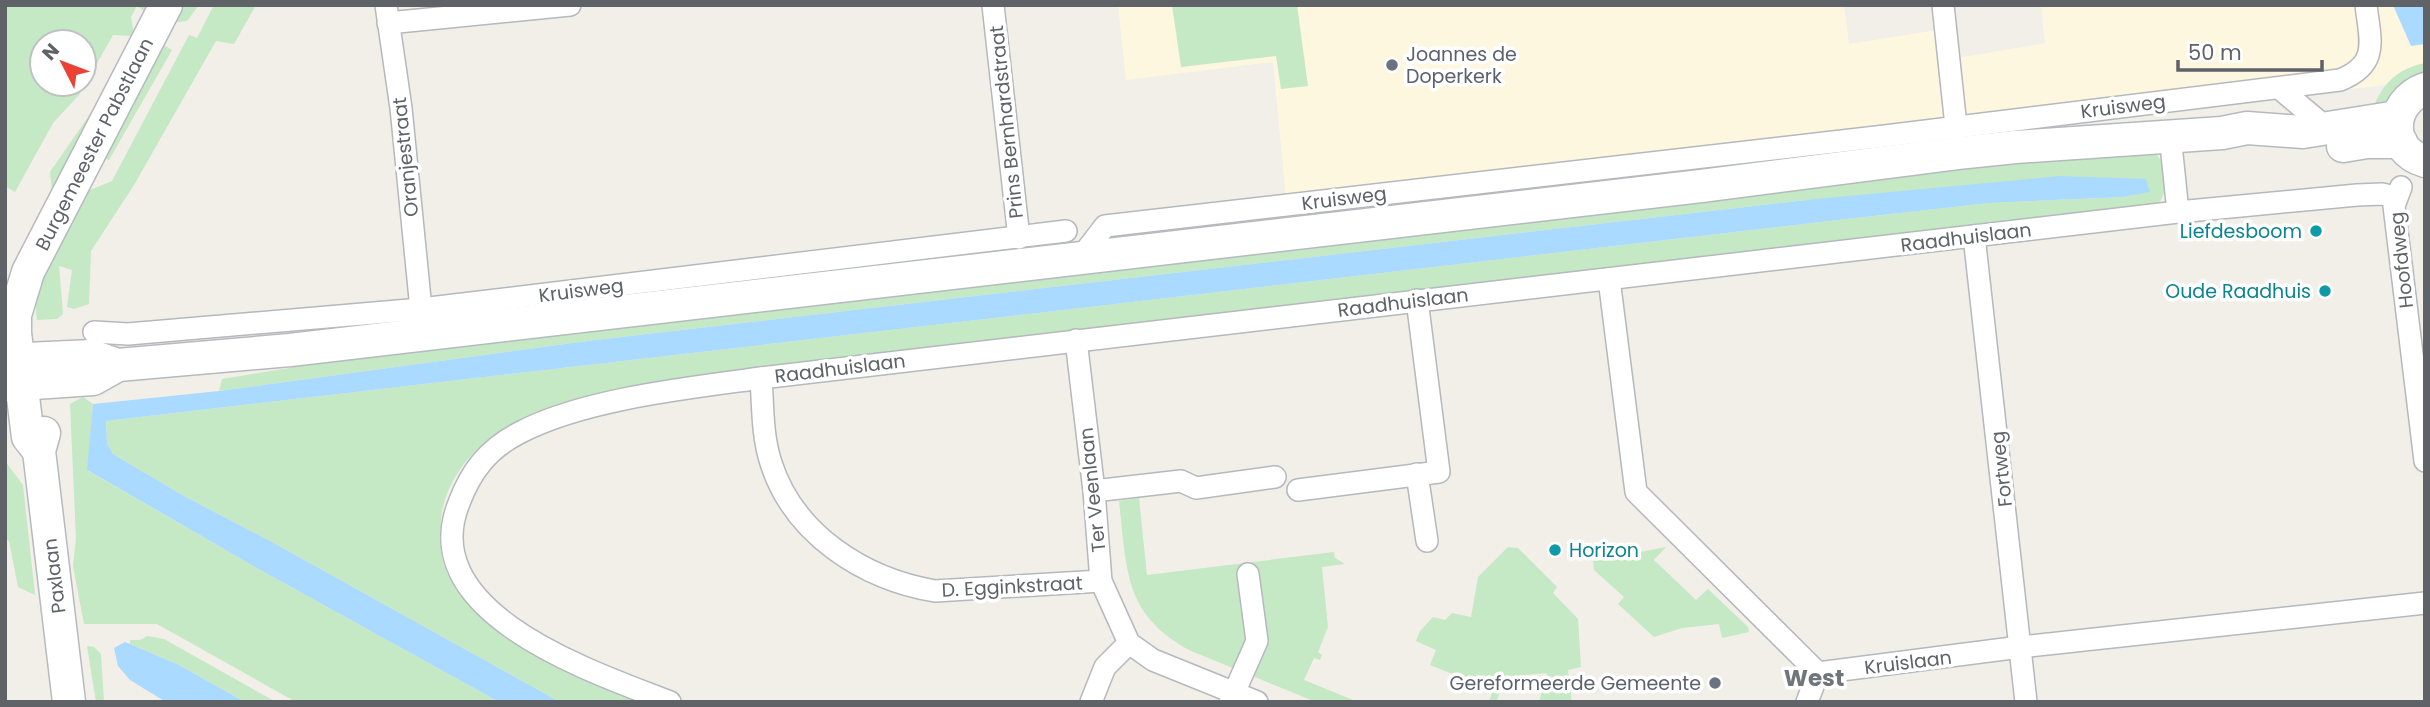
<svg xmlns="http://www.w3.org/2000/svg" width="2430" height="707" viewBox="0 0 2430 707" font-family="Poppins,sans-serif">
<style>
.commercial{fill:#fef7e0}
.green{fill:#c5e8c5;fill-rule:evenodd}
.water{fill:#aadaff}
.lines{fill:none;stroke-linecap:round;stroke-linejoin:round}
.street-casing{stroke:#b5b8bc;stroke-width:24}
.secondary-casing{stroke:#b6babf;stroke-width:35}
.street{stroke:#fff;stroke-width:21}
.secondary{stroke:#fff;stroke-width:32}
.worship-dot{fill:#6b7280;stroke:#fff;stroke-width:2.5}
.culture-dot{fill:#0f9aa8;stroke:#fff;stroke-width:2.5}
.labels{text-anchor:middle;stroke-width:7;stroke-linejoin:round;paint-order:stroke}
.worship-label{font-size:19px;fill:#5b616d;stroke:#fff;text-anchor:start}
.street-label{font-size:19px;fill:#5f6368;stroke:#fff}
.culture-label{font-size:19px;fill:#0d838f;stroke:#fff;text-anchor:end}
.quarter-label{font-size:23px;font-weight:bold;fill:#70757a;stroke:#fff}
</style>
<rect width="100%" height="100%" fill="#f1efe8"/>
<!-- commercial -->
<polygon class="commercial" points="1118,5 1844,5 1849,44 1950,28 1952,59 2045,43 2041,5 2425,5 2425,80 1288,219 1273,62 1126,80"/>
<!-- green -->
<g class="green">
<path d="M5 5H199L187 21 162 24 137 6 131 17 134 36 113 35 79 95 53 123 15 192 5 186ZM42 42H84V84H42Z"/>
<polygon points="214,5 256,5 234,44 216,41 134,185 91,251 89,304 74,309 67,307 72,270 59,266 63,314 57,319 37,320 35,301 40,276 79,204 90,190 112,181 189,35 197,38"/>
<polygon points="1172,5 1297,5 1308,86 1281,89 1276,56 1181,67"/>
<polygon points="139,35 156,40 172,50 109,160 101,156 53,201 50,172 95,107"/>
<path d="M2425 63V79L2390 106 2371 115C2379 87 2395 69 2425 63Z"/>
<path d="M2139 152 2157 155C2169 171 2169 189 2157 206L1499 282 521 422C512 426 501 430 493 436 464 456 438 495 441 531 441 538 443 545 445 552 449 576 461 600 480 616 527 656 583 680 640 702H560L272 542 184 496 113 454 107 443 106 421 1838 220 1989 203 2122 197 2150 191 1806 200 595 340 219 391 222 379 448 342 1890 172Z"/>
<polygon points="83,397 93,404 88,471 255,567 499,702 296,702 157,624 84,624 73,566 76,539 70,404"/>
<polygon points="5,461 23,485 35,595 18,587 9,541 5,539"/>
<path d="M1139 498 1147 575 1334 552 1335 558 1345 564 1322 567 1328 627 1318 652 1322 655 1320 660 1314 658 1304 680 1358 702H1316L1191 651C1123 615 1127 569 1119 501Z"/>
<polygon points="1508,547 1518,548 1557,587 1553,593 1578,619 1581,667 1568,670 1572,702 1539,702 1547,673 1506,677 1496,702 1489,702 1493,690 1430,665 1436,650 1416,641 1420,631 1433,617 1445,620 1452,613 1471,617 1478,577"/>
<polygon points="1666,547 1654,560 1696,600 1708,589 1748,627 1749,632 1722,638 1719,624 1682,628 1654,637 1618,604 1624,597 1594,570 1593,561"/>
<polygon points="147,636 164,639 276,702 245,702 177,664 130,644 130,640 140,640"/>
<polygon points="87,646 94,647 101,654 104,702 96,702"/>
</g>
<!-- water -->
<g class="water">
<polygon points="2393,5 2425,5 2425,44 2411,46"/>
<polygon points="2060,176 2146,179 2150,192 2122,197 1989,203 1838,220 106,421 107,443 113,454 184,496 272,542 560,702 499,702 255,567 87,470 93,404 219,391 595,340 1806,200"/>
<polygon points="125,642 177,664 245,702 166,702 130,680 118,666 114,648"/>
</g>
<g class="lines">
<!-- street casing -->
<g class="street-casing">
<g id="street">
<polyline points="386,5 401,108 421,309"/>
<polyline points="993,5 1019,238"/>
<polyline points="1943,5 1956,126"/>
<polyline points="388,23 570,5"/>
<polyline points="2279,88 2328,129"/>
<polyline points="2170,135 2178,212"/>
<polyline points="2401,187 2394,206 2425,461"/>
<polyline points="1974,236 2026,702"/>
<path d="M1081 257 1105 226 1885 136 2340 80C2380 64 2370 40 2366 5"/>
<polyline points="1609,279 1636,492 1818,673 2020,647 2425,603"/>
<polyline points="94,332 128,334 421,309 1066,231"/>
<polyline points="1076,340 1094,491 1101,581 1129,643 1153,660 1257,702"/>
<path d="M761 378C763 406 762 436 771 463 794 535 864 579 935 591L1101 581"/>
<polyline points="1417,474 1427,541"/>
<polyline points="1298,490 1439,472 1417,300"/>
<polyline points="1094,491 1181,481 1196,488 1275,477"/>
<path d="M670 702C596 673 414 614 459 503 471 471 488 449 519 433 583 399 688 388 761 378L2178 212 2357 195 2382 194 2395 197"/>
<polyline points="1091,702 1105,667 1129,643"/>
<polyline points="1230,702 1257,641 1248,574"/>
<polyline points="1807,702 1818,673"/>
</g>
</g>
<!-- secondary casing -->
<g class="secondary-casing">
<g id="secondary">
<path d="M2425 89C2389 102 2386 150 2425 161"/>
<polyline points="2343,146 2367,142 2401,142"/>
<polyline points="5,360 92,356 118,365 290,350 1701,186 1959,153 2015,147 2222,133 2247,128 2303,132 2397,117"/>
<polyline points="5,385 93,379 118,365"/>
<polyline points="44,433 39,451 69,702"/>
<polyline points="39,451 28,437 15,333 15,315 28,272 166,5"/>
</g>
</g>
<!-- street -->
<use href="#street" class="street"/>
<!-- secondary -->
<use href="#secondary" class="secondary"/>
</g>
<!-- markers -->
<g class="worship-dot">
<circle cx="1392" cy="65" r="7"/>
<circle cx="1715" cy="683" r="7"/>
</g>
<g class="culture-dot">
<circle cx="2316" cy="231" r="7"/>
<circle cx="2325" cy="291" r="7"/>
<circle cx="1555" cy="550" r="7"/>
</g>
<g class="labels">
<!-- worship labels -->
<g class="worship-label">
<text x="1406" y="61">Joannes de<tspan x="1406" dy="22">Doperkerk</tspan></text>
<text x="1701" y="690" text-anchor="end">Gereformeerde Gemeente</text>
</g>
<!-- street labels -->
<g class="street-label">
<text transform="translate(2123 106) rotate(-7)" y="7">Kruisweg</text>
<text transform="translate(1006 122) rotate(-96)" y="7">Prins Bernhardstraat</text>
<text transform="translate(94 144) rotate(-63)" y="7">Burgemeester Pabstlaan</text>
<text transform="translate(405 157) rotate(-96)" y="7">Oranjestraat</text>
<text transform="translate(1344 198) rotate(-7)" y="7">Kruisweg</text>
<text transform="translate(1966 237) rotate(-7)" y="7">Raadhuislaan</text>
<text transform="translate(2401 260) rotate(-96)" y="7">Hoofdweg</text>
<text transform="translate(581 290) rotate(-7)" y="7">Kruisweg</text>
<text transform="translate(1403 302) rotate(-7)" y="7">Raadhuislaan</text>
<text transform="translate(840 368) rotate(-7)" y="7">Raadhuislaan</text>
<text transform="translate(2001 469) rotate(-96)" y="7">Fortweg</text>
<text transform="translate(1092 490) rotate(-96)" y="7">Ter Veenlaan</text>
<text transform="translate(54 576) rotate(-97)" y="7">Paxlaan</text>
<text transform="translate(1012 586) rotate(-3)" y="7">D. Egginkstraat</text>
<text transform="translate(1908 662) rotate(-7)" y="7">Kruislaan</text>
</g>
<!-- culture labels -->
<g class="culture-label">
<text x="2302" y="238">Liefdesboom</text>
<text x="2311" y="298">Oude Raadhuis</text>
<text x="1569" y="557" text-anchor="start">Horizon</text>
</g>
<!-- quarter labels -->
<g class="quarter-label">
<text x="1814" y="686">West</text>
</g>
</g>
<!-- border -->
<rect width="2430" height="707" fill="none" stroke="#5f6368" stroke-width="14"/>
<!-- north arrow -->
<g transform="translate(63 63) rotate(312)"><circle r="33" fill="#ffffff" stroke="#bfc1c3" stroke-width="2"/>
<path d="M0-5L12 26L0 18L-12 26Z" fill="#ea4335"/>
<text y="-10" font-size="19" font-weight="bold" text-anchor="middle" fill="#5f6368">N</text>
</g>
<!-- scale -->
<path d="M2178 60v10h144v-10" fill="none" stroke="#5f6368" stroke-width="3.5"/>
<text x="2188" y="60" font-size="21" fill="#5f6368" stroke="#ffffff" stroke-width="5" paint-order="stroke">50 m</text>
</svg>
